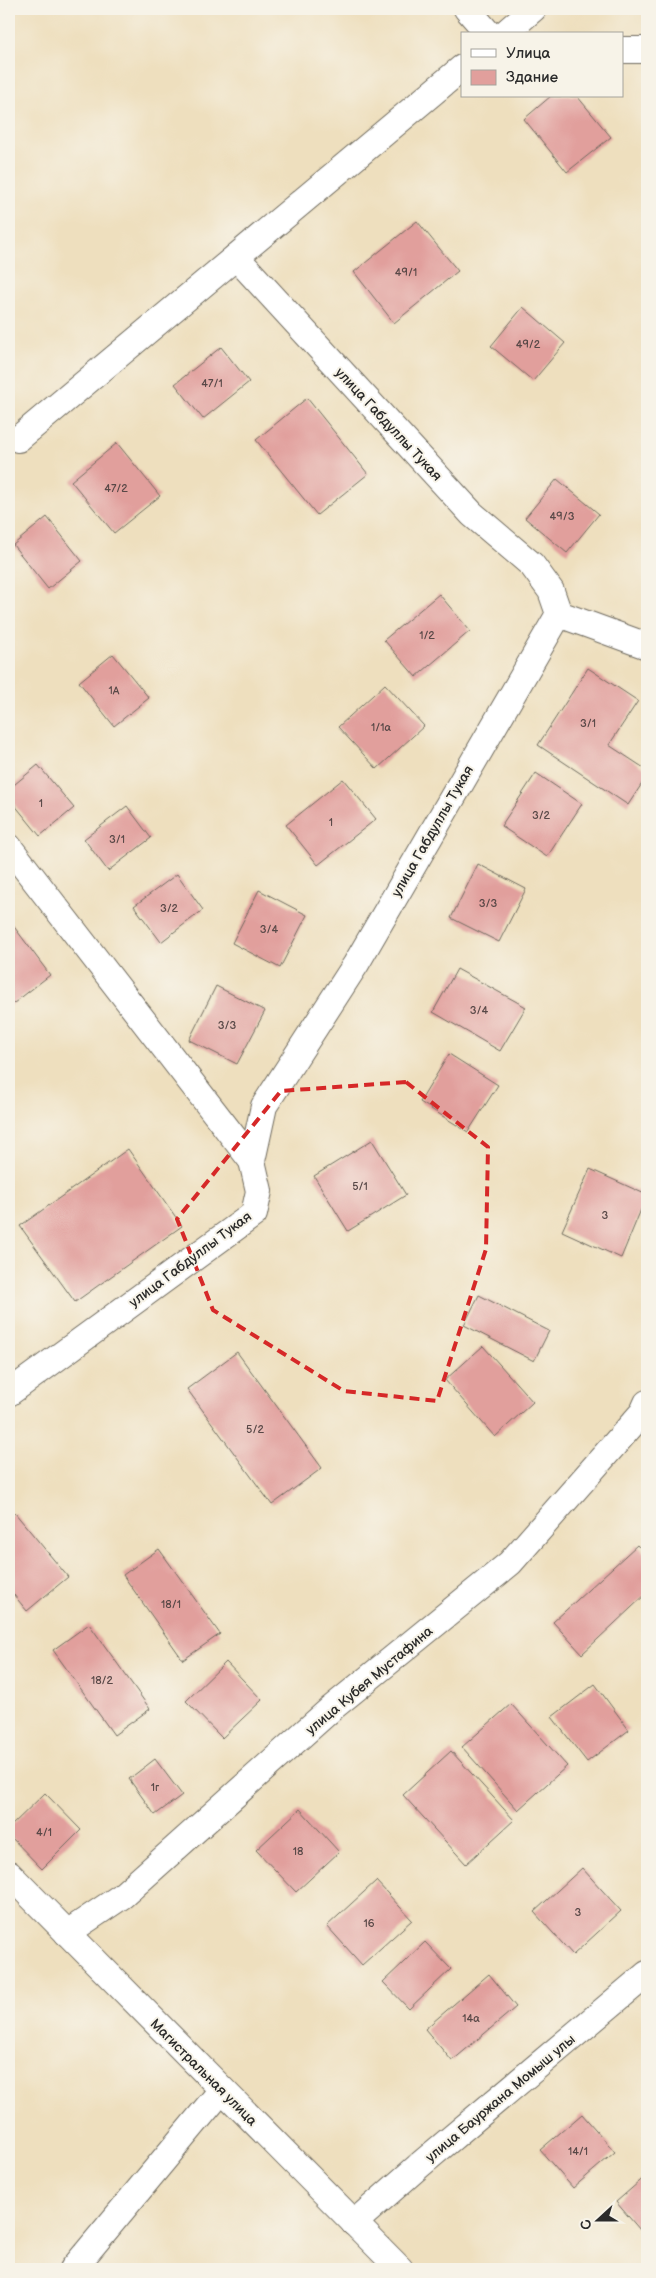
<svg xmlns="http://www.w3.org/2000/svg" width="656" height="2278" viewBox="0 0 656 2278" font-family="'Balsamiq Sans',sans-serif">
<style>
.building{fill:#e19f9c}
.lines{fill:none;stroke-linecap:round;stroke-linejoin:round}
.street-casing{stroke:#6f6a5e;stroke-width:28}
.street{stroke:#fff;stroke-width:26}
.marked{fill:none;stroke:#d62828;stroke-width:4;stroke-dasharray:10 6;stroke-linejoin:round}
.labels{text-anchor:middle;stroke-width:4;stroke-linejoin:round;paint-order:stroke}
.number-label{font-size:11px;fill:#584847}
.street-label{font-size:14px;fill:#2b2b2b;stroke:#f7f3e8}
</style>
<rect width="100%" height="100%" fill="#f7f3e8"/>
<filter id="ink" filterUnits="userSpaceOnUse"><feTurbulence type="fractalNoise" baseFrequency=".02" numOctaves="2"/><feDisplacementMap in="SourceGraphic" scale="10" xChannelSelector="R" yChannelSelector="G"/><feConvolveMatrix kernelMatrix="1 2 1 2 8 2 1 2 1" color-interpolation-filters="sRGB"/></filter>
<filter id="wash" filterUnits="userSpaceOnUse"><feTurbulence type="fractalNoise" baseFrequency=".0096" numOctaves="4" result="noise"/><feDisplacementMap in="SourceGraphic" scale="20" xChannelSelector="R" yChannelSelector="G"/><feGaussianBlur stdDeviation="1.12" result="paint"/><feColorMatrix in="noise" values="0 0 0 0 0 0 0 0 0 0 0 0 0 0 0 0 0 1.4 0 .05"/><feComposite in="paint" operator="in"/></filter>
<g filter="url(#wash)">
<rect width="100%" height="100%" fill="#eedfbe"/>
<g id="blocks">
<!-- building -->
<g class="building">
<polygon points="551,96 577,96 611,137 567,172 524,119"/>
<polygon points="417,221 458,271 394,323 354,272"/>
<polygon points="523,307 565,343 533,381 491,346"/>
<polygon points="221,347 249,382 203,419 175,384"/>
<polygon points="307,398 368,474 317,515 256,440"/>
<polygon points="117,443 160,496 114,533 71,481"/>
<polygon points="557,479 599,514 567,553 525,518"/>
<polygon points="47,517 82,561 48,589 13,545"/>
<polygon points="439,594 470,631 416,677 384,640"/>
<polygon points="113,654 149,698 114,726 79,682"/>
<polygon points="588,668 638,701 609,745 647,770 647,776 628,805 538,745"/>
<polygon points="385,684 424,726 377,769 338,727"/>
<polygon points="38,765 74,808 40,836 9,798 9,789"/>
<polygon points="536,773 582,804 547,857 501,826"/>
<polygon points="343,779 376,819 318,865 286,825"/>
<polygon points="127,806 151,838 108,871 84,839"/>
<polygon points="478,864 526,889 499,942 451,918"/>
<polygon points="177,874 203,910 161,942 134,906"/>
<polygon points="259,890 307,915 280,968 232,943"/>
<polygon points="9,920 50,975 9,1007"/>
<polygon points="457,969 526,1007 500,1051 433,1012"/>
<polygon points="216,986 265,1011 237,1064 189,1040"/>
<polygon points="449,1054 498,1085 468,1132 420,1102"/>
<polygon points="372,1140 406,1195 348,1231 314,1176"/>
<polygon points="128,1149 182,1226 75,1302 20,1226"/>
<polygon points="590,1169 647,1195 621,1258 562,1231"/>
<polygon points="479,1295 549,1331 534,1361 464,1325"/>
<polygon points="483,1346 533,1402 495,1437 445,1380"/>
<polygon points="237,1352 322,1468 272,1505 187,1389"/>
<polygon points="15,1513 68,1577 27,1611 9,1589 9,1518"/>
<polygon points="637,1545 647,1555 647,1593 582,1654 553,1622"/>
<polygon points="159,1549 220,1634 183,1660 123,1575"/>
<polygon points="89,1624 150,1709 114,1735 53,1650"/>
<polygon points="226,1662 262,1700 222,1738 186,1701"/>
<polygon points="595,1684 629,1730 587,1762 552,1717"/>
<polygon points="511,1704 567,1766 518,1810 462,1747"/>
<polygon points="451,1751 514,1820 466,1864 403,1795"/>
<polygon points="155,1759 182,1795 155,1815 129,1779"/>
<polygon points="45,1793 81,1830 42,1869 9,1835 9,1828"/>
<polygon points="300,1809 339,1852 296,1892 256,1850"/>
<polygon points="582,1868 621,1911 573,1955 534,1912"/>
<polygon points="376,1881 412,1920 362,1965 327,1926"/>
<polygon points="425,1942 451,1969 409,2009 383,1982"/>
<polygon points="489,1974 516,2007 452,2061 425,2029"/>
<polygon points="582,2114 615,2152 573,2188 540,2150"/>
<polygon points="647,2175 647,2238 616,2202"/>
</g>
</g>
</g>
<g filter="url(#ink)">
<use href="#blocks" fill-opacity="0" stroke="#6f6a5e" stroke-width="1"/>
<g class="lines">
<!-- street casing -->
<g class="street-casing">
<g id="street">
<polyline points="467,9 489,34"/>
<polyline points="504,34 533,9"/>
<polyline points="622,50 647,50"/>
<polyline points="18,439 462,68"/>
<polyline points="559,614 647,646"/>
<polyline points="9,847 252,1161"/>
<polyline points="9,1393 254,1214 259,1191 252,1161 264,1106 356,964 559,614 551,591 532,565 472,514 236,257"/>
<polyline points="9,1874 400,2269"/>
<polyline points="67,1933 122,1896 332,1708 510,1563 643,1412 647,1403"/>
<polyline points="354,2223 421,2164 647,1974"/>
<polyline points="73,2269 222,2090"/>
</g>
</g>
<!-- street -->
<use href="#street" class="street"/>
</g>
</g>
<!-- marked area -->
<path class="marked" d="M406 1082 488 1147 486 1249 437 1401 344 1391 213 1310 177 1219 281 1091Z"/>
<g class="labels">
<!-- number labels -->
<g class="number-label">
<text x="406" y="276">49/1</text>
<text x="528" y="348">49/2</text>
<text x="212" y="387">47/1</text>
<text x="116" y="492">47/2</text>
<text x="562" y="520">49/3</text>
<text x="427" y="639">1/2</text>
<text x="114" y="694">1А</text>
<text x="588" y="727">3/1</text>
<text x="381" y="731">1/1а</text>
<text x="41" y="807">1</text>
<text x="541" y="819">3/2</text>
<text x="331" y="826">1</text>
<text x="117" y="843">3/1</text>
<text x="488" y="907">3/3</text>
<text x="169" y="912">3/2</text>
<text x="269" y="933">3/4</text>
<text x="479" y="1014">3/4</text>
<text x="227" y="1029">3/3</text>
<text x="360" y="1190">5/1</text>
<text x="605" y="1219">3</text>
<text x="255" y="1433">5/2</text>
<text x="171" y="1608">18/1</text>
<text x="102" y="1684">18/2</text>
<text x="155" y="1791">1г</text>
<text x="44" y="1836">4/1</text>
<text x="298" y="1855">18</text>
<text x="578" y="1916">3</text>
<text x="369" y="1927">16</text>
<text x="471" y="2022">14а</text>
<text x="578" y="2155">14/1</text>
</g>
<!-- street labels -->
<g class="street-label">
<text transform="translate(389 424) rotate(47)" y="5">улица Габдуллы Тукая</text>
<text transform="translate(432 831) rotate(-60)" y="5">улица Габдуллы Тукая</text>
<text transform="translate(190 1259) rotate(-37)" y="5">улица Габдуллы Тукая</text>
<text transform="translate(369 1680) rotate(-40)" y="5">улица Кубея Мустафина</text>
<text transform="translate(204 2072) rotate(45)" y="5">Магистральная улица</text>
<text transform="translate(500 2098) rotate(-40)" y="5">улица Бауржана Момыш улы</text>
</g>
</g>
<!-- margin -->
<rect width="656" height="2278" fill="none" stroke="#f7f3e8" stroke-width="30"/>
<!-- legend -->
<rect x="461" y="32" width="162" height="65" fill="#f7f3e8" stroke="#a5a39c"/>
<rect x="471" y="49" width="25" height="8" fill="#ffffff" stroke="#a5a39c"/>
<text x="506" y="58" font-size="15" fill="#2b2b2b">Улица</text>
<rect x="471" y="70" width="25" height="15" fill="#e19f9c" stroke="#a5a39c"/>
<text x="506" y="82" font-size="15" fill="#2b2b2b">Здание</text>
<!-- north arrow -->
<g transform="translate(598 2220) rotate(249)" stroke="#f7f3e8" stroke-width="4" paint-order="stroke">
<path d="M0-4L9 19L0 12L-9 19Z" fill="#2b2b2b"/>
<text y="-8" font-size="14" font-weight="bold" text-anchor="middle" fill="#2b2b2b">С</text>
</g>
</svg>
